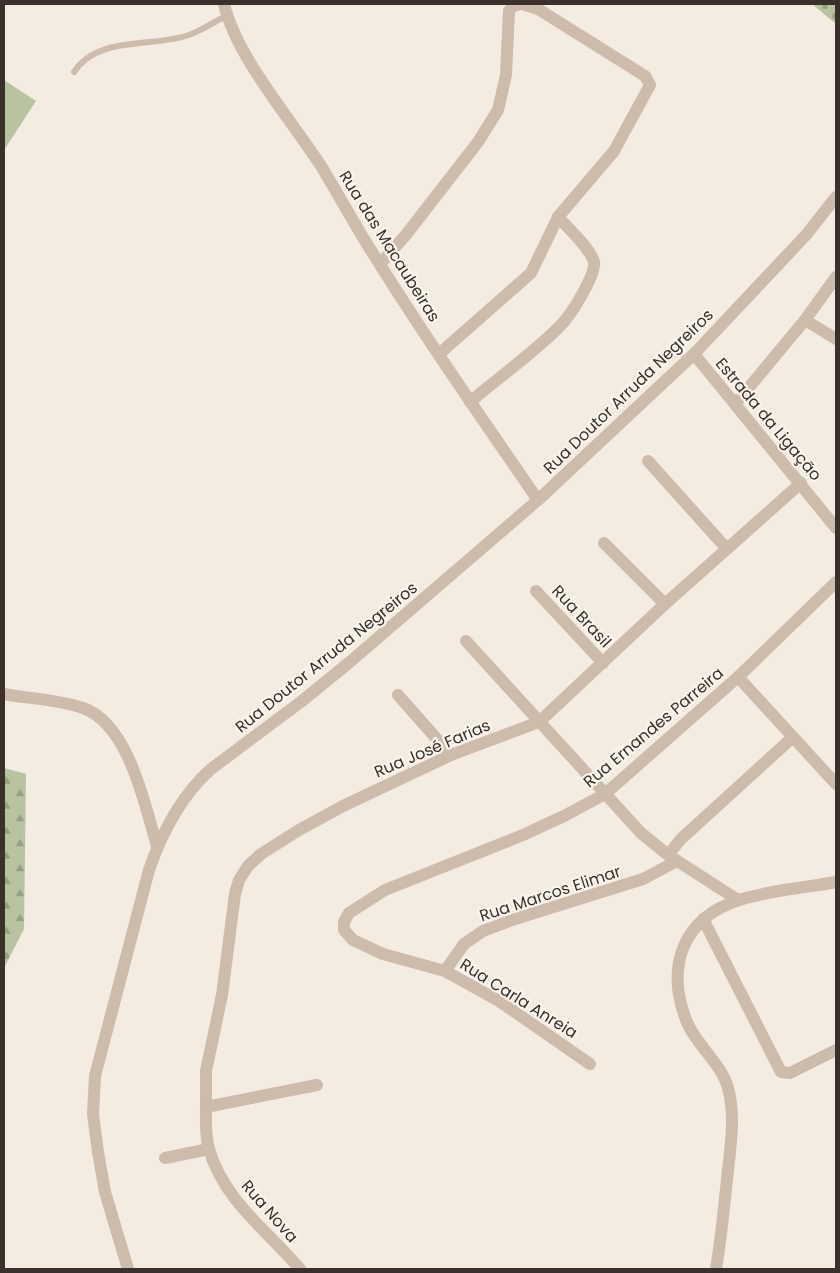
<svg xmlns="http://www.w3.org/2000/svg" width="840" height="1273" viewBox="0 0 840 1273" font-family="Poppins,sans-serif">
<style>
.green{fill:#b8c4a0}
.forest{fill:url(#forest-firs)}
.cemetery{fill:url(#cemetery-stones)}
.lines{fill:none;stroke-linecap:round;stroke-linejoin:round}
.service{stroke:#cdbbac;stroke-width:6}
.minor{stroke:#cdbbac;stroke-width:12}
.tertiary{stroke:#cdbbac;stroke-width:12}
.labels{text-anchor:middle;stroke-width:4.5;stroke-linejoin:round;paint-order:stroke}
.street-label{font-size:16px;fill:#3b302b;stroke:#fbf5ee}
</style>
<defs>
<pattern id="forest-firs" width="22" height="20" patternUnits="userSpaceOnUse" patternTransform="scale(1.25)"><rect width="22" height="20" fill="#b8c4a0"/><path d="M5 1l3.5 6h-7zM16 11l3.5 6h-7z" fill="#97a083"/></pattern>
<pattern id="cemetery-stones" width="16" height="16" patternUnits="userSpaceOnUse" patternTransform="scale(1.25)"><rect width="16" height="16" fill="#b8c4a0"/><path d="M2 7V4a2 2 0 0 1 4 0v3zM10 15v-3a2 2 0 0 1 4 0v3z" fill="#97a083"/></pattern>
</defs>
<rect width="100%" height="100%" fill="#f4ebe1"/>
<!-- green -->
<polygon class="green" points="4,80 36,101 4,150"/>
<!-- forest -->
<polygon class="forest" points="4,768 26,774 24,929 4,968"/>
<!-- cemetery -->
<polygon class="cemetery" points="812,4 836,4 836,24"/>
<g class="lines">
<!-- service -->
<path class="service" d="M74 72C98 35 152 48 189 35 202 30 215 22 227 15"/>
<!-- minor -->
<g class="minor">
<path d="M224 4C237 58 290 118 321 166 337 192 351 218 367 244 421 331 480 416 538 500"/>
<polyline points="380,264 405,236 478,142 498,110 506,75 509,11 513,6 521,4"/>
<polyline points="805,320 836,339"/>
<polyline points="439,354 531,273 558,217 614,151 650,85 645,76 538,9 522,4"/>
<polyline points="694,354 836,528"/>
<path d="M470 402C498 378 536 351 561 325 571 315 596 275 594 262 591 249 568 228 558 217"/>
<polyline points="736,403 805,320 836,277"/>
<polyline points="648,461 727,549"/>
<polyline points="604,543 665,604"/>
<polyline points="536,591 603,663"/>
<polyline points="466,641 641,833 668,855 738,900"/>
<polyline points="738,677 836,784"/>
<path d="M4 694C30 699 58 699 83 708 129 724 145 806 157 846"/>
<polyline points="398,695 451,755"/>
<polyline points="668,855 681,839 793,737"/>
<polyline points="703,919 781,1072 790,1073 836,1050"/>
<polyline points="445,971 464,944 483,931 512,920 643,879 677,861"/>
<polyline points="590,1064 499,1001 445,971 383,954 353,940 344,930 344,922 349,913 385,890 523,835 564,816 605,794 738,677 836,582"/>
<polyline points="206,1107 206,1071 222,995 235,894 239,880 248,866 261,854 299,830 343,806 451,755 539,722 665,604 801,483"/>
<polyline points="165,1158 209,1149"/>
<path d="M300 1269C267 1230 224 1201 209 1149 205 1136 206 1120 206 1107L317 1085"/>
<path d="M716 1269C721 1239 724 1209 727 1179 730 1150 736 1117 728 1088 721 1062 694 1044 685 1017 666 964 684 918 739 900 770 890 805 888 836 882"/>
</g>
<!-- tertiary -->
<path class="tertiary" d="M128 1269 105 1192 98 1152 93 1114 95 1076 149 870C162 832 181 796 211 769L302 701 351 661 538 500 694 354 806 235 836 197"/>
</g>
<g class="labels">
<!-- street labels -->
<g class="street-label">
<text transform="translate(390 246) rotate(58)" y="6">Rua das Macaubeiras</text>
<text transform="translate(628 391) rotate(-44)" y="6">Rua Doutor Arruda Negreiros</text>
<text transform="translate(769 419) rotate(50)" y="6">Estrada da Ligação</text>
<text transform="translate(582 616) rotate(47)" y="6">Rua Brasil</text>
<text transform="translate(326 657) rotate(-39)" y="6">Rua Doutor Arruda Negreiros</text>
<text transform="translate(653 727) rotate(-40)" y="6">Rua Ernandes Parreira</text>
<text transform="translate(432 748) rotate(-23)" y="6">Rua José Farias</text>
<text transform="translate(550 893) rotate(-18)" y="6">Rua Marcos Elimar</text>
<text transform="translate(519 998) rotate(32)" y="6">Rua Carla Anreia</text>
<text transform="translate(270 1211) rotate(49)" y="6">Rua Nova</text>
</g>
</g>
<!-- border -->
<rect width="840" height="1273" fill="none" stroke="#3b302b" stroke-width="10"/>
</svg>
